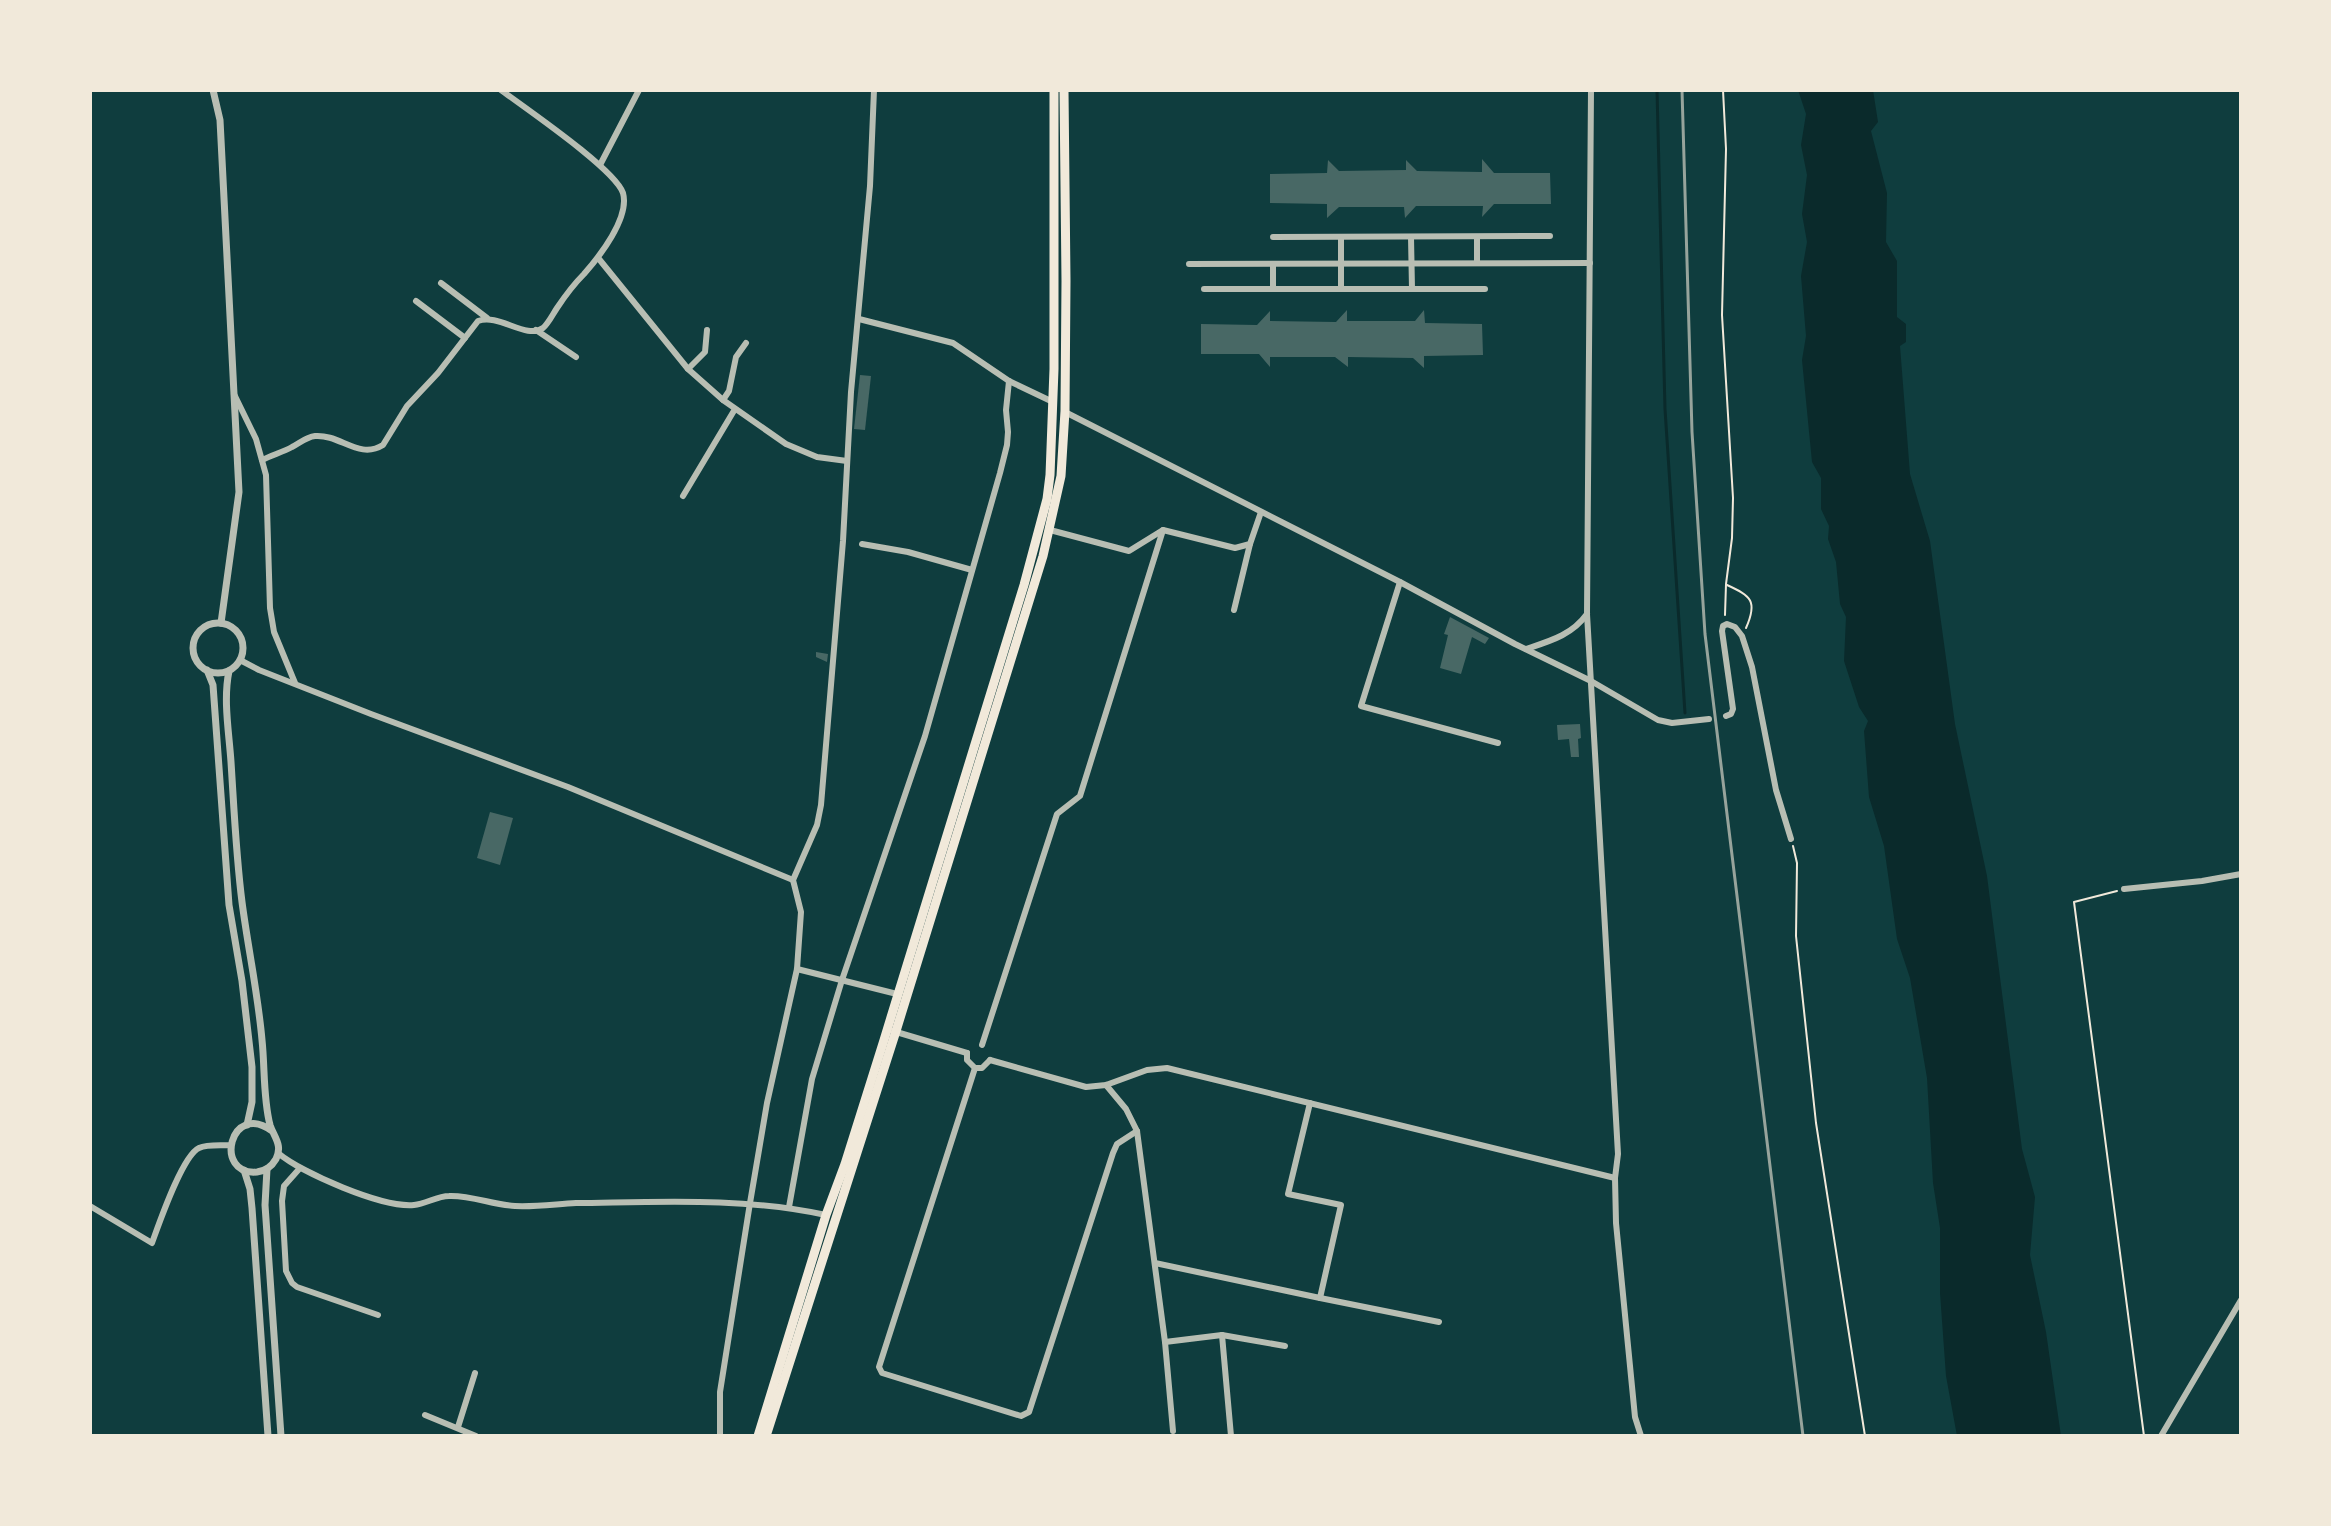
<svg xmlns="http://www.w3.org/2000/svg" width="2331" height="1526" viewBox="0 0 2331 1526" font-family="Barlow,sans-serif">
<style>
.water{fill:#0a2a2b}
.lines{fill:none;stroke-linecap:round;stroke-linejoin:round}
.stream{stroke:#0a2a2b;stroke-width:3}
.building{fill:#486865}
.path{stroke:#f1e9da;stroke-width:2}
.minor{stroke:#b8beb3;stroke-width:6}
.tertiary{stroke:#b8beb3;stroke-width:7}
.primary{stroke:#f1e9da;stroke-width:9}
.rail{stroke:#97a49c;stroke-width:3}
</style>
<rect width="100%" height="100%" fill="#0f3d3e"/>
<!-- water -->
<polygon class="water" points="1798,90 1873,90 1878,122 1871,131 1887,193 1886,242 1897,261 1897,317 1906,324 1906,342 1900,346 1910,474 1930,541 1955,724 1987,876 2022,1149 2035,1197 2030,1255 2046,1332 2061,1436 1957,1436 1946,1376 1940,1293 1940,1228 1933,1183 1927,1078 1910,978 1897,939 1884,846 1869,797 1864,731 1868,721 1859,707 1844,661 1846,617 1840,604 1836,562 1828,539 1829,526 1821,509 1821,478 1812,462 1802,360 1806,336 1801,276 1807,242 1802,214 1807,175 1801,145 1806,114"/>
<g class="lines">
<!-- stream -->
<polyline class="stream" points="1657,90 1665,409 1685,713"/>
</g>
<!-- building -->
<g class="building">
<polygon points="1482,159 1494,173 1550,173 1551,204 1494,204 1482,217 1483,206 1416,206 1405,218 1404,207 1339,207 1327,218 1327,204 1270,203 1270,174 1327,173 1328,160 1339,171 1406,170 1406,160 1417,171 1482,172"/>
<polygon points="1347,310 1347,321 1415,321 1424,310 1425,323 1482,324 1483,355 1424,356 1424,368 1413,358 1348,357 1348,367 1335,357 1270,357 1270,367 1259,354 1201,354 1201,324 1257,325 1270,311 1270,321 1336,322"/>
<polygon points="860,375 871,376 865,430 854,429"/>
<polygon points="1450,617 1489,638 1485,644 1472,637 1461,674 1440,668 1448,635 1444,634"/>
<polygon points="816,652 828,654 827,662 816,657"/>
<polygon points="1580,724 1581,738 1578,739 1579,757 1571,757 1569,739 1558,740 1557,725"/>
<polygon points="490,812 513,818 500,865 477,858"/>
</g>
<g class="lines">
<!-- path -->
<g class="path">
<polyline points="1723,90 1726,149 1722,315 1733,498 1732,538 1726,584 1725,615"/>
<path d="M1727 585C1751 596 1758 601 1746 628"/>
<polyline points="1793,846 1797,863 1796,936 1816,1123 1865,1436"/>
<polyline points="2117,891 2074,902 2144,1436"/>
</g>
<!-- minor -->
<g class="minor">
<polyline points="1591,90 1587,614 1618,1154 1615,1178 1616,1223 1635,1417 1641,1436"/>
<polyline points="600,165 639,90"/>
<polyline points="1273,237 1550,236"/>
<polyline points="1411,237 1412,289"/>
<polyline points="1477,237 1477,263"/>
<polyline points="599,259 688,369 723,400 786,444 817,457 847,461"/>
<polyline points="1189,264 1590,263"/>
<polyline points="1273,264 1273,289"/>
<polyline points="441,283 487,318"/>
<polyline points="1204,289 1485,289"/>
<polyline points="1341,289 1341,237"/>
<polyline points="416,301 465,338"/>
<polyline points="859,319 953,343 1009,381 1053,402"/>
<polyline points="536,330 576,357"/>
<polyline points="688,369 705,352 707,330"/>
<polyline points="234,394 256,439 266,475 270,608 274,632 295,683"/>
<polyline points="723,400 729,391 736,357 746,343"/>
<polyline points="1065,412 1400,582 1515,644 1591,681 1658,720 1672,723 1709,719"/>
<path d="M262 460C272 455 283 452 292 447 300 443 306 437 315 436 340 434 359 460 383 445L407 406 438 373 478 321C499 313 526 340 543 328 548 324 553 314 557 308 565 296 574 284 584 274 599 257 630 218 623 193 615 169 525 108 501 90"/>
<polyline points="683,496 735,409"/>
<polyline points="1050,530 1129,551 1163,530 1235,548 1250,544 1261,512"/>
<polyline points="862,544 908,552 972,570"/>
<polyline points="1400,582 1361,706 1498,743"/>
<polyline points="1234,610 1250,544"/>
<path d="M1526 649C1550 641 1572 635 1587 614"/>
<polyline points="240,660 259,670 371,714 568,787 793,880"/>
<polyline points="1726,716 1731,714 1733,709 1722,631 1723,626 1727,624 1735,627 1742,636 1752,667 1776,790 1791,839"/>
<polyline points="2124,889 2202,881 2241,874"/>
<polyline points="797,969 897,994"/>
<polyline points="893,1031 967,1053"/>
<polyline points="982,1045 1057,814 1080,796 1163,530"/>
<polyline points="967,1053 967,1060 975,1068 982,1068 990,1060"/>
<polyline points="990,1060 1086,1087 1106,1085 1147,1070 1167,1068 1615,1178"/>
<polyline points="975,1068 879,1367 882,1373 1021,1416 1029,1412 1113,1153 1117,1144 1137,1131"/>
<polyline points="1106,1085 1126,1109 1137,1131 1165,1342 1173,1431"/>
<path d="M278 1153C302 1173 382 1208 414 1205 426 1204 437 1196 449 1196 471 1195 493 1205 515 1206 536 1207 556 1204 576 1203 659 1202 744 1197 826 1215"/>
<polyline points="300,1168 284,1186 282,1201 286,1271 292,1283 297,1287 378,1315"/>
<path d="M90 1206 152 1243C159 1224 182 1156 199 1148 208 1144 221 1146 231 1145"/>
<polyline points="789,1207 812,1079 842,980 925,736 1000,473 1007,445 1008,432 1006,410 1009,381"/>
<polyline points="1155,1263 1320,1298 1341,1205 1288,1194 1310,1103"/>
<polyline points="1320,1298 1439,1322"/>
<polyline points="1222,1335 1231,1436"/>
<polyline points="1165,1342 1222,1335 1285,1346"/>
<polyline points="425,1415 476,1436"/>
<polyline points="458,1427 475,1373"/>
<polyline points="720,1436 720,1392 750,1203 767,1103 797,969 801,912 793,880 817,825 821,805 843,541 851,392 870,186 874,90"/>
<polyline points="2161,1436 2241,1300"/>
</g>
<!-- tertiary -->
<g class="tertiary">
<polyline points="213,90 220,120 239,492 221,623"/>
<circle cx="218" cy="648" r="25"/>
<polyline points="207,670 213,685 229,905 242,981 252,1067 252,1102 247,1125"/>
<path d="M229 671C223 700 229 732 231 762 234 808 236 855 242 902 248 948 258 994 262 1040 265 1068 263 1098 270 1125 274 1137 283 1145 276 1159 272 1166 265 1171 257 1172 213 1176 230 1100 272 1131"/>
<polyline points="267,1169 265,1205 281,1436"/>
<polyline points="244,1170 250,1189 252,1208 268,1436"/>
</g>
<!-- primary -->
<g class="primary">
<polyline points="758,1436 826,1215 845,1164 884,1040 1024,585 1047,499 1050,475 1054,369 1054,90"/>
<polyline points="766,1436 896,1031 1043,556 1061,476 1065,411 1066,281 1064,90"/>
</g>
<!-- rail -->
<polyline class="rail" points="1682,90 1692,432 1705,634 1803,1436"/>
</g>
<!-- border -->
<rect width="2331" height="1526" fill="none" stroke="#f1e9da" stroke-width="184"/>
</svg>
